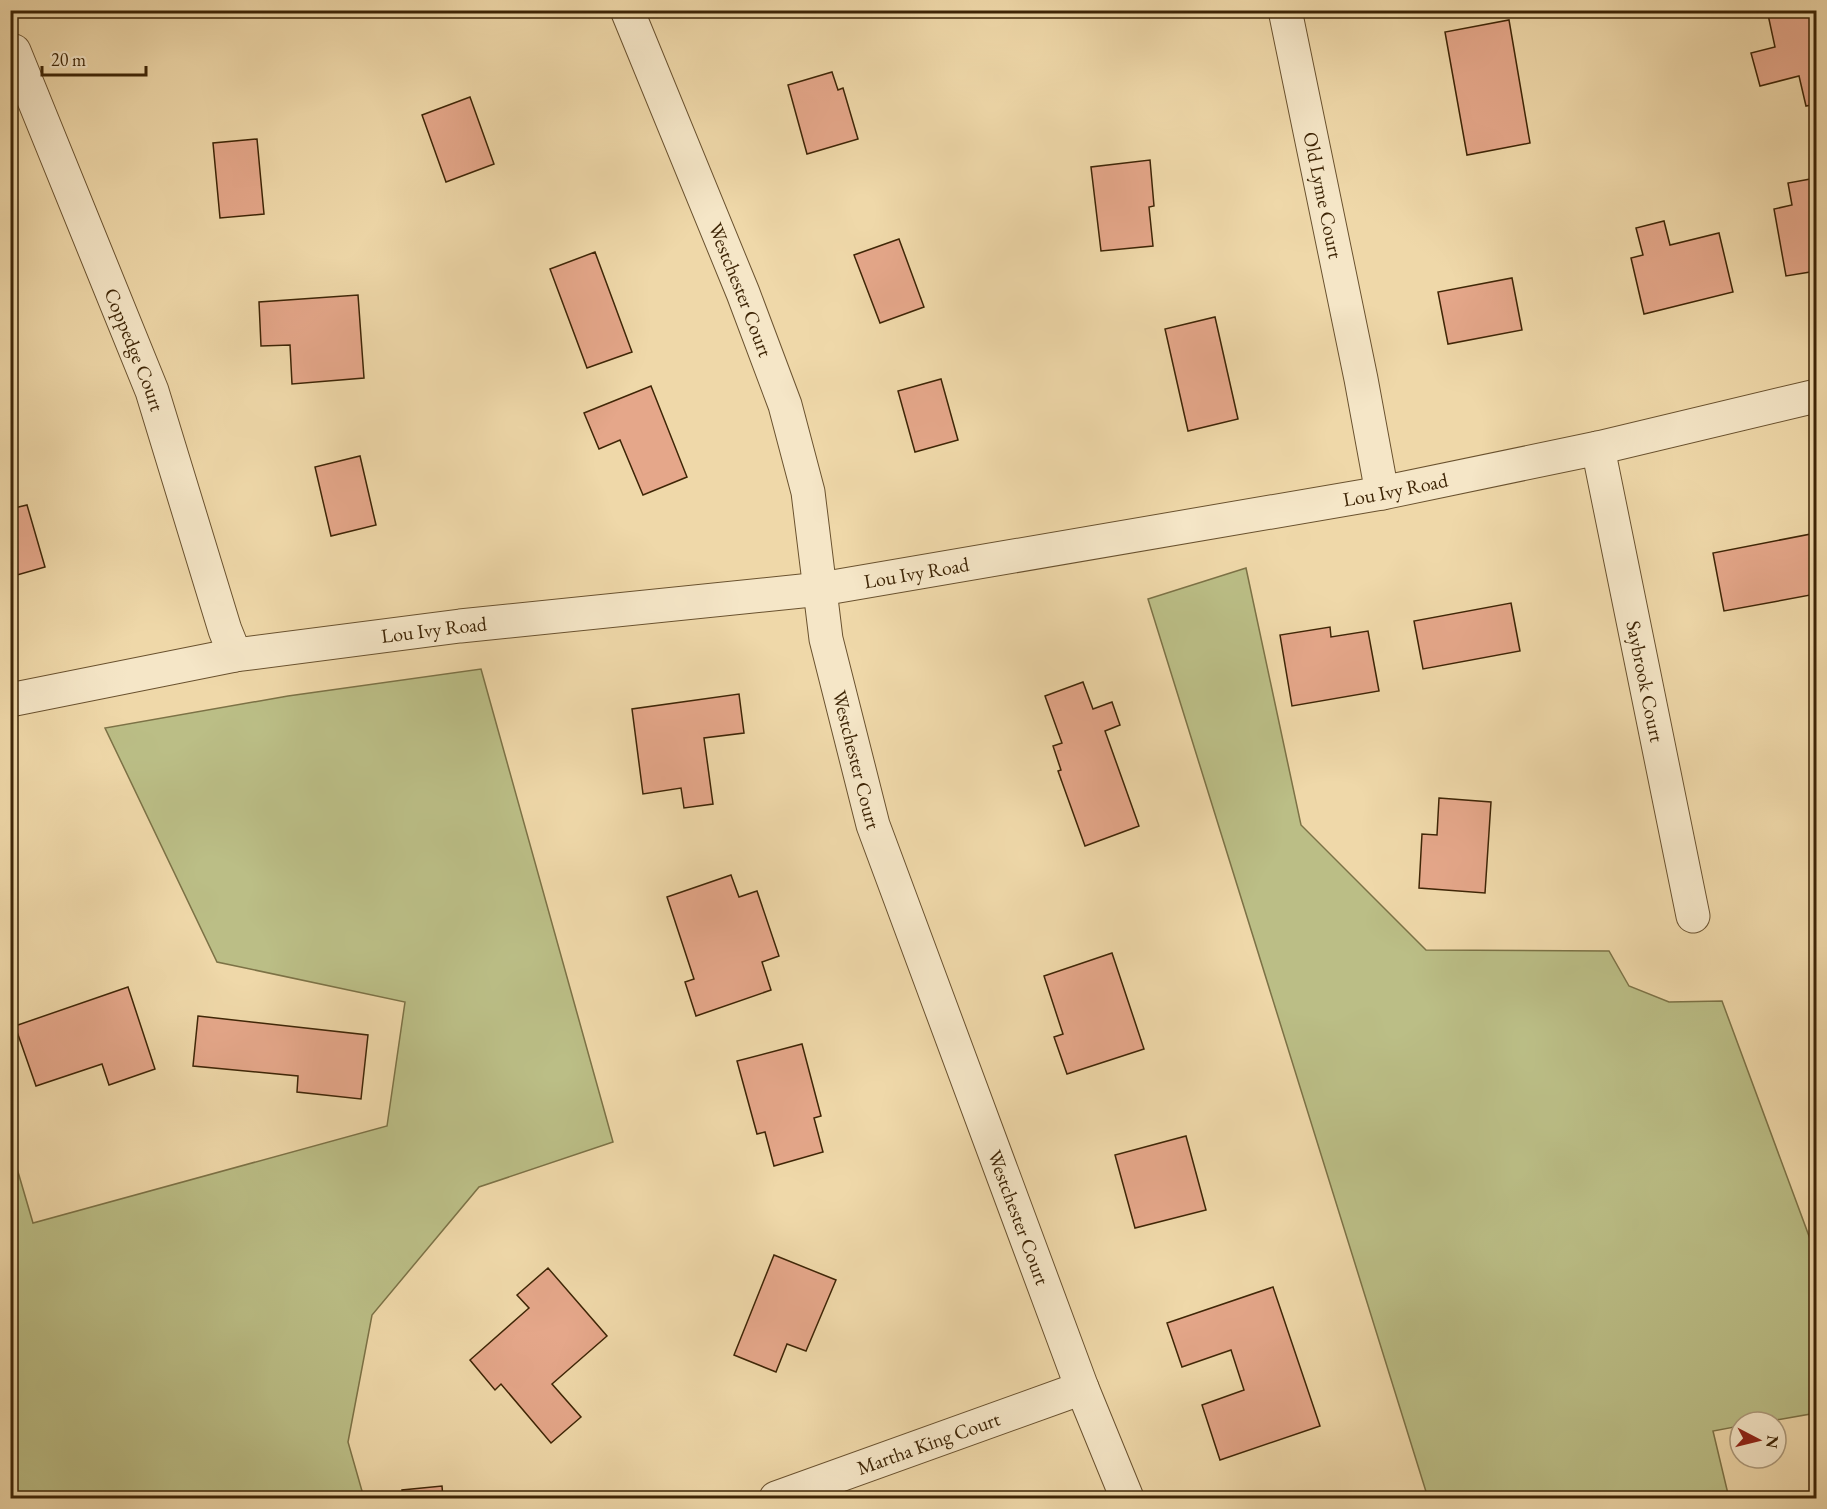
<svg xmlns="http://www.w3.org/2000/svg" width="1827" height="1509" viewBox="0 0 1827 1509" font-family="'EB Garamond',serif">
<style>
.green{fill:#bbbe86;stroke:#7c7246;stroke-width:1.5}
.building{fill:#e5a78a;stroke:#3e2506;stroke-width:1.5}
.lines{fill:none;stroke-linecap:round;stroke-linejoin:round}
.minor-casing{stroke:#6a522f;stroke-width:35}
.minor{stroke:#f5e6c7;stroke-width:33}
.labels{text-anchor:middle;stroke-width:5;stroke-linejoin:round;paint-order:stroke}
.street-label{font-size:20px;fill:#3e2506;stroke:#f5e6c7}
</style>
<rect width="100%" height="100%" fill="#efd8a9"/>
<filter id="stains"><feTurbulence type="fractalNoise" baseFrequency=".00333" numOctaves="4"/><feColorMatrix values="0 0 0 0 .2 0 0 0 0 .09 0 0 0 0 .02 0 0 0 .5 -.17"/></filter>
<radialGradient id="worn" r=".72"><stop offset=".6" stop-color="#630" stop-opacity="0"/><stop offset="1" stop-color="#630" stop-opacity=".3"/></radialGradient>
<!-- green -->
<g class="green">
<polygon points="1246,568 1301,825 1426,950 1609,951 1629,986 1669,1002 1722,1001 1816,1255 1816,1413 1765,1422 1740,1422 1740,1426 1713,1431 1729,1498 1428,1498 1148,599"/>
<polygon points="481,669 613,1142 479,1187 372,1315 348,1442 364,1498 11,1498 11,1148 33,1223 387,1126 405,1002 217,962 105,728 288,696"/>
</g>
<!-- building -->
<g class="building">
<polygon points="1767,10 1816,10 1816,104 1806,106 1799,76 1760,86 1751,53 1775,47"/>
<polygon points="1509,20 1530,143 1467,155 1445,32"/>
<polygon points="832,72 838,90 843,88 858,139 807,154 788,85"/>
<polygon points="470,97 494,164 446,182 422,115"/>
<polygon points="257,139 264,214 220,218 213,143"/>
<polygon points="1150,160 1154,206 1149,207 1153,246 1101,251 1091,167"/>
<polygon points="1816,178 1816,271 1786,276 1774,209 1792,205 1788,183"/>
<polygon points="1664,221 1670,245 1719,233 1733,292 1644,314 1631,258 1643,255 1636,228"/>
<polygon points="899,239 924,307 880,323 854,255"/>
<polygon points="595,252 632,352 587,368 550,269"/>
<polygon points="1512,278 1522,330 1448,344 1438,292"/>
<polygon points="358,295 364,378 292,384 290,345 261,346 259,302"/>
<polygon points="1215,317 1238,419 1188,431 1165,329"/>
<polygon points="941,379 958,440 915,452 898,391"/>
<polygon points="651,386 687,477 643,495 620,440 599,449 584,413"/>
<polygon points="360,456 376,525 331,536 315,467"/>
<polygon points="27,505 45,567 10,577 10,509"/>
<polygon points="1816,533 1816,594 1724,611 1713,553"/>
<polygon points="1511,603 1520,651 1423,669 1414,621"/>
<polygon points="1330,627 1331,637 1368,631 1379,691 1292,706 1280,635"/>
<polygon points="1083,682 1093,709 1112,702 1120,725 1105,731 1139,826 1085,846 1058,771 1061,770 1053,746 1062,743 1045,696"/>
<polygon points="739,694 744,733 704,738 713,804 684,808 681,788 643,794 632,709"/>
<polygon points="1439,798 1491,802 1485,893 1419,888 1422,834 1437,835"/>
<polygon points="731,875 739,897 757,891 779,956 762,962 771,990 696,1016 685,982 694,979 667,897"/>
<polygon points="1112,953 1144,1049 1067,1074 1054,1037 1063,1034 1044,976"/>
<polygon points="128,987 155,1069 109,1085 102,1064 36,1086 15,1026"/>
<polygon points="198,1016 368,1035 361,1099 297,1092 298,1076 193,1066"/>
<polygon points="802,1044 821,1116 814,1118 823,1152 774,1166 765,1132 757,1134 737,1061"/>
<polygon points="1186,1136 1206,1210 1135,1228 1115,1155"/>
<polygon points="774,1255 836,1280 806,1351 787,1344 776,1372 734,1355"/>
<polygon points="548,1268 607,1336 552,1384 581,1417 551,1443 501,1384 495,1390 470,1360 529,1308 517,1295"/>
<polygon points="1273,1287 1320,1426 1220,1460 1202,1405 1244,1390 1231,1350 1182,1367 1167,1323"/>
<polygon points="442,1486 443,1498 403,1498 402,1490"/>
</g>
<g class="lines">
<!-- minor casing -->
<g class="minor-casing">
<g id="minor">
<path id="s1" d="M627 10 743 293 785 405 808 492 826 639 873 825 1082 1388 1127 1498"/>
<path id="s2" d="M1285 10 1361 379 1382 493"/>
<path id="s3" d="M14 51 152 391 225 630 235 655"/>
<path id="s4" d="M1598 448 1693 916"/>
<path id="s5" d="M10 700 235 655 460 626 821 589 1382 493 1598 448 1816 396"/>
<path id="s6" d="M776 1498 1082 1388"/>
</g>
</g>
<!-- minor -->
<use href="#minor" class="minor"/>
</g>
<g class="labels">
<!-- street labels -->
<g class="street-label">
<text dy="7" stroke="none"><textPath href="#s2" startOffset="189">Old Lyme Court</textPath></text>
<text dy="7" stroke="none"><textPath href="#s1" startOffset="302">Westchester Court</textPath></text>
<text dy="7" stroke="none"><textPath href="#s3" startOffset="322">Coppedge Court</textPath></text>
<text dy="7" stroke="none"><textPath href="#s5" startOffset="1402">Lou Ivy Road</textPath></text>
<text dy="7" stroke="none"><textPath href="#s5" startOffset="916">Lou Ivy Road</textPath></text>
<text dy="7" stroke="none"><textPath href="#s5" startOffset="430">Lou Ivy Road</textPath></text>
<text dy="7" stroke="none"><textPath href="#s4" startOffset="238">Saybrook Court</textPath></text>
<text dy="7" stroke="none"><textPath href="#s1" startOffset="788">Westchester Court</textPath></text>
<text dy="7" stroke="none"><textPath href="#s1" startOffset="1274">Westchester Court</textPath></text>
<text dy="7" stroke="none"><textPath href="#s6" startOffset="162">Martha King Court</textPath></text>
</g>
</g>
<!-- margin -->
<rect width="1827" height="1509" fill="none" stroke="#efd8a9" stroke-width="36"/>
<rect x="12" y="12" width="1803" height="1485" fill="none" stroke="#3e2506" stroke-width="3"/>
<rect x="18" y="18" width="1791" height="1473" fill="none" stroke="#3e2506" stroke-width="1.5"/>
<!-- north arrow -->
<g transform="translate(1758 1440) rotate(97)"><circle r="28" fill="#f5e6c7" stroke="#ac997a" stroke-width="1.5"/>
<path d="M0-4.5L10 22L0 15L-10 22Z" fill="#8f2418"/>
<text y="-9" font-size="16" font-weight="bold" text-anchor="middle" fill="#3e2506">N</text>
</g>
<!-- scale -->
<path d="M42 66v9h104v-9" fill="none" stroke="#3e2506" stroke-width="3"/>
<text x="51" y="66" font-size="18" fill="#3e2506" stroke="#f5e6c7" stroke-width="4.5" paint-order="stroke">20 m</text>
<rect width="100%" height="100%" filter="url(#stains)"/>
<rect width="100%" height="100%" fill="url(#worn)"/>
</svg>
